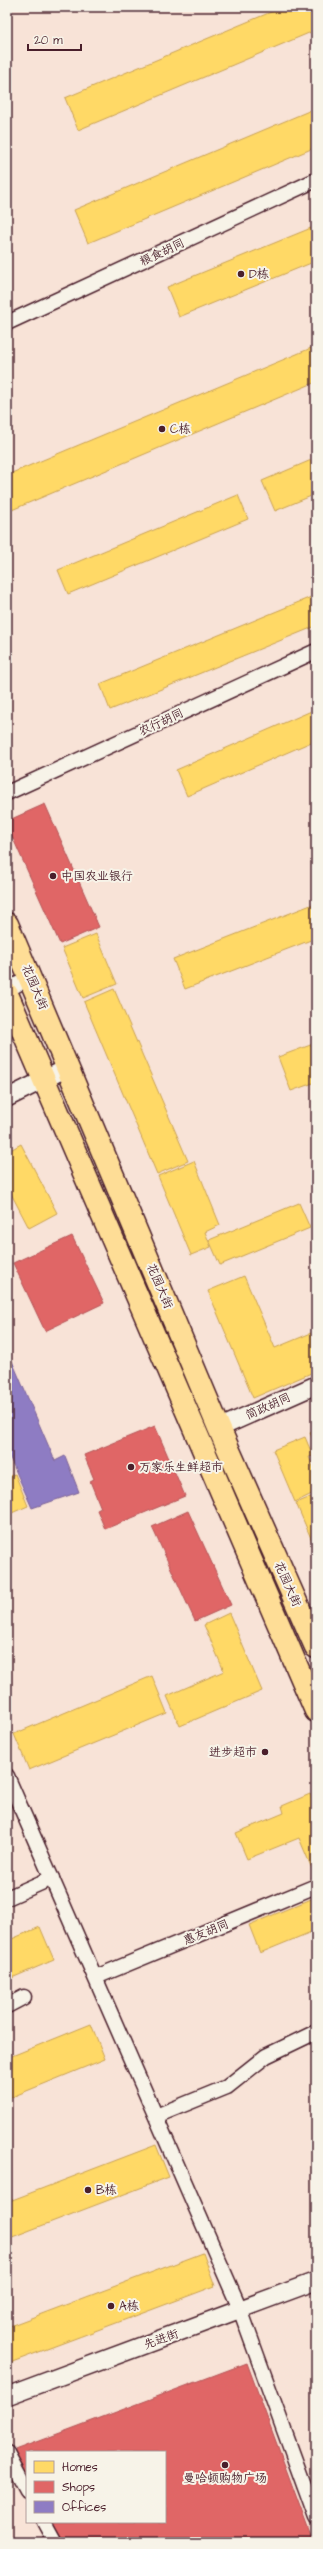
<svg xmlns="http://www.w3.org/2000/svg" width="323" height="2549" viewBox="0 0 323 2549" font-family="'Architects Daughter','LXGW WenKai TC',sans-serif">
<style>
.homes{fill:#ffd966;stroke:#c9a154}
.shops{fill:#e06666;stroke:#b35154}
.offices{fill:#8e7cc3;stroke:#7a6095}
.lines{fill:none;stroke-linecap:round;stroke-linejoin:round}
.minor-casing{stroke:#4a1f2b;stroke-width:17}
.tertiary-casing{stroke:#4a1f2b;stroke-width:20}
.primary-casing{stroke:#4a1f2b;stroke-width:25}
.minor{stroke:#f7f3e8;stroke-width:14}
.tertiary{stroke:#f7f3e8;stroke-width:17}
.primary{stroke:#fedd96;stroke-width:22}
.poi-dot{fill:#4a1f2b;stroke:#f7f3e8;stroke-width:1.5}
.labels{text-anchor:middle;stroke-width:4;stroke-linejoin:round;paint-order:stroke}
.street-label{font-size:12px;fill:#4a1f2b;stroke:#f7f3e8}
.poi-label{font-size:12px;fill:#4a1f2b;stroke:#f7f3e8;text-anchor:start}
</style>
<rect width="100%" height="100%" fill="#f8e3d7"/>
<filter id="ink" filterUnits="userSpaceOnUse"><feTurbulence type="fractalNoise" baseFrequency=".025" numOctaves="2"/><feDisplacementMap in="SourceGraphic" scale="8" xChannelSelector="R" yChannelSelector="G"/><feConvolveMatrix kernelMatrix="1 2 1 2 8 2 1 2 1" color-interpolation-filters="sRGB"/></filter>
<g filter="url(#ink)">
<!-- homes -->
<g class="homes">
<polygon points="283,7 316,7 316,30 78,130 65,98"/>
<polygon points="316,108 316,147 88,243 74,210"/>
<polygon points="316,226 316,261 179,317 167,287"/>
<polygon points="316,346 316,382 7,512 7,475"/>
<polygon points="316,458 316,494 275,511 262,481"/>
<polygon points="238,495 248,519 68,594 58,570"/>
<polygon points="316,595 316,626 110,710 100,684"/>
<polygon points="316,709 316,740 187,796 176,770"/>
<polygon points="316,903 316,938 185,989 173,959"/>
<polygon points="96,934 117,984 83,998 62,948"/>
<polygon points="114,989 188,1161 157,1174 84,1002"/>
<polygon points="316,1043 316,1082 291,1091 278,1057"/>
<polygon points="21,1144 57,1213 29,1228 7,1186 7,1152"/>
<polygon points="194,1161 220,1225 205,1232 211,1247 191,1255 158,1176"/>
<polygon points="299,1203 310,1228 220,1265 209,1240"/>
<polygon points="244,1276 275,1348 316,1331 316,1371 253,1398 208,1291"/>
<polygon points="316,1430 316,1445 310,1433"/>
<polygon points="305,1437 313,1456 309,1457 316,1474 316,1492 295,1502 273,1450"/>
<polygon points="15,1474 28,1506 7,1515 7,1477"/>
<polygon points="316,1495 316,1550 296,1503"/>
<polygon points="229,1613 262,1691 180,1726 167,1696 224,1671 204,1625"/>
<polygon points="152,1676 167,1713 29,1770 14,1734"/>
<polygon points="310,1794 316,1807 316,1878 299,1838 247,1859 236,1833 284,1813 282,1806"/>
<polygon points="316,1897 316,1930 260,1953 249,1925"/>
<polygon points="40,1927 54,1960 7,1980 7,1941"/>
<polygon points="91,2024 105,2059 7,2099 7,2058"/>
<polygon points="156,2145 169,2177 7,2239 7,2202"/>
<polygon points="203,2253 215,2286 7,2364 7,2327"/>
</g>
<!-- shops -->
<g class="shops">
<polygon points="45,804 99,927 60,944 7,825 7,821"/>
<polygon points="72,1236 104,1303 45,1331 13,1263"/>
<polygon points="155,1426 185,1496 105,1529 97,1510 101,1508 90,1481 94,1479 84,1455"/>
<polygon points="188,1511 231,1605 195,1621 152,1527"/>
<polygon points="247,2363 313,2542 61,2542 50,2522 165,2522 165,2452 27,2452 27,2479 12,2451"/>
</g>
<!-- offices -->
<polygon class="offices" points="12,1361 55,1461 65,1456 79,1492 32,1508 7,1451 7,1363"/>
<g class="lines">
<!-- minor casing -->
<g class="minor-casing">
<g id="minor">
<polyline points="7,323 316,180"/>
<polyline points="7,793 316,651"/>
<polyline points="7,990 31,977"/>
<polyline points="7,1776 240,2309 316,2518"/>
<polyline points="7,1898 52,1878"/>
<polyline points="96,1977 316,1886"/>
<polyline points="7,2006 24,1997"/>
<polyline points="156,2116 227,2087 266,2056 316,2032"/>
<polyline points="7,2453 27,2490"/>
<polyline points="44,2522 55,2542"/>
</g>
</g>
<!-- tertiary casing -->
<g class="tertiary-casing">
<g id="tertiary">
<polyline points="7,1098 69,1067"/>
<polyline points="219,1428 316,1385"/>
<polyline points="7,2396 316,2281"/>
</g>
</g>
<!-- primary casing -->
<g class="primary-casing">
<g id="primary">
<polyline points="7,924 219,1428 316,1647"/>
<polyline points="7,994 316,1711"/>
</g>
</g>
<!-- minor -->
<use href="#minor" class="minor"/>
<!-- tertiary -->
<use href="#tertiary" class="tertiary"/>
<!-- primary -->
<use href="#primary" class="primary"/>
</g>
</g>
<!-- markers -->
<g class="poi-dot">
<circle cx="241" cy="274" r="4"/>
<circle cx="162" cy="429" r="4"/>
<circle cx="53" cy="876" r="4"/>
<circle cx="131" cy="1467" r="4"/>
<circle cx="265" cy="1752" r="4"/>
<circle cx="88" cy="2190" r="4"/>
<circle cx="111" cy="2306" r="4"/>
<circle cx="225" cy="2465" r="4"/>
</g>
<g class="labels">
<!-- street labels -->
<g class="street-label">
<text transform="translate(162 252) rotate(-25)" y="4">粮食胡同</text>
<text transform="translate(161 722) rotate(-25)" y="4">农行胡同</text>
<text transform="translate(35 987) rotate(67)" y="4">花园大街</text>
<text transform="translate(160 1286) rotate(67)" y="4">花园大街</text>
<text transform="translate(268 1406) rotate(-24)" y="4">简政胡同</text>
<text transform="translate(288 1584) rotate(66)" y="4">花园大街</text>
<text transform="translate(206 1932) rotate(-22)" y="4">惠友胡同</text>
<text transform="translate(161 2339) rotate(-20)" y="4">先进街</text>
</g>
<!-- poi labels -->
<g class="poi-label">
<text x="249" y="278">D栋</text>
<text x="170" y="433">C栋</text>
<text x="61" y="880">中国农业银行</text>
<text x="139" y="1471">万家乐生鲜超市</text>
<text x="257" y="1756" text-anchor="end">进步超市</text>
<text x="96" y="2194">B栋</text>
<text x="119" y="2310">A栋</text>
<text x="225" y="2482" text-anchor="middle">曼哈顿购物广场</text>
</g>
</g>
<!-- margin -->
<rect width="323" height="2549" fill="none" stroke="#f7f3e8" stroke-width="24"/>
<rect x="12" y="12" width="299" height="2525" fill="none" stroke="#4a1f2b" stroke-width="1.5" filter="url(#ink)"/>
<!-- legend -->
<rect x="26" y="2451" width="140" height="72" fill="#f7f3e8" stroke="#b29e9c"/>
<rect x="34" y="2461" width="20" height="12" fill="#ffd966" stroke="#b29e9c"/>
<text x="62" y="2471" font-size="12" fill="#4a1f2b">Homes</text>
<rect x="34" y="2481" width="20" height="12" fill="#e06666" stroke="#b29e9c"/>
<text x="62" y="2491" font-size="12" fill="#4a1f2b">Shops</text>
<rect x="34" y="2501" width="20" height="12" fill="#8e7cc3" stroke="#b29e9c"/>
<text x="62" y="2511" font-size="12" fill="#4a1f2b">Offices</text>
<!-- scale -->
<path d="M28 44v6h53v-6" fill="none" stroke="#4a1f2b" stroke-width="2"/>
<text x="34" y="44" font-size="12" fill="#4a1f2b" stroke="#f7f3e8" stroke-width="3" paint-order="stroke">20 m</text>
</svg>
